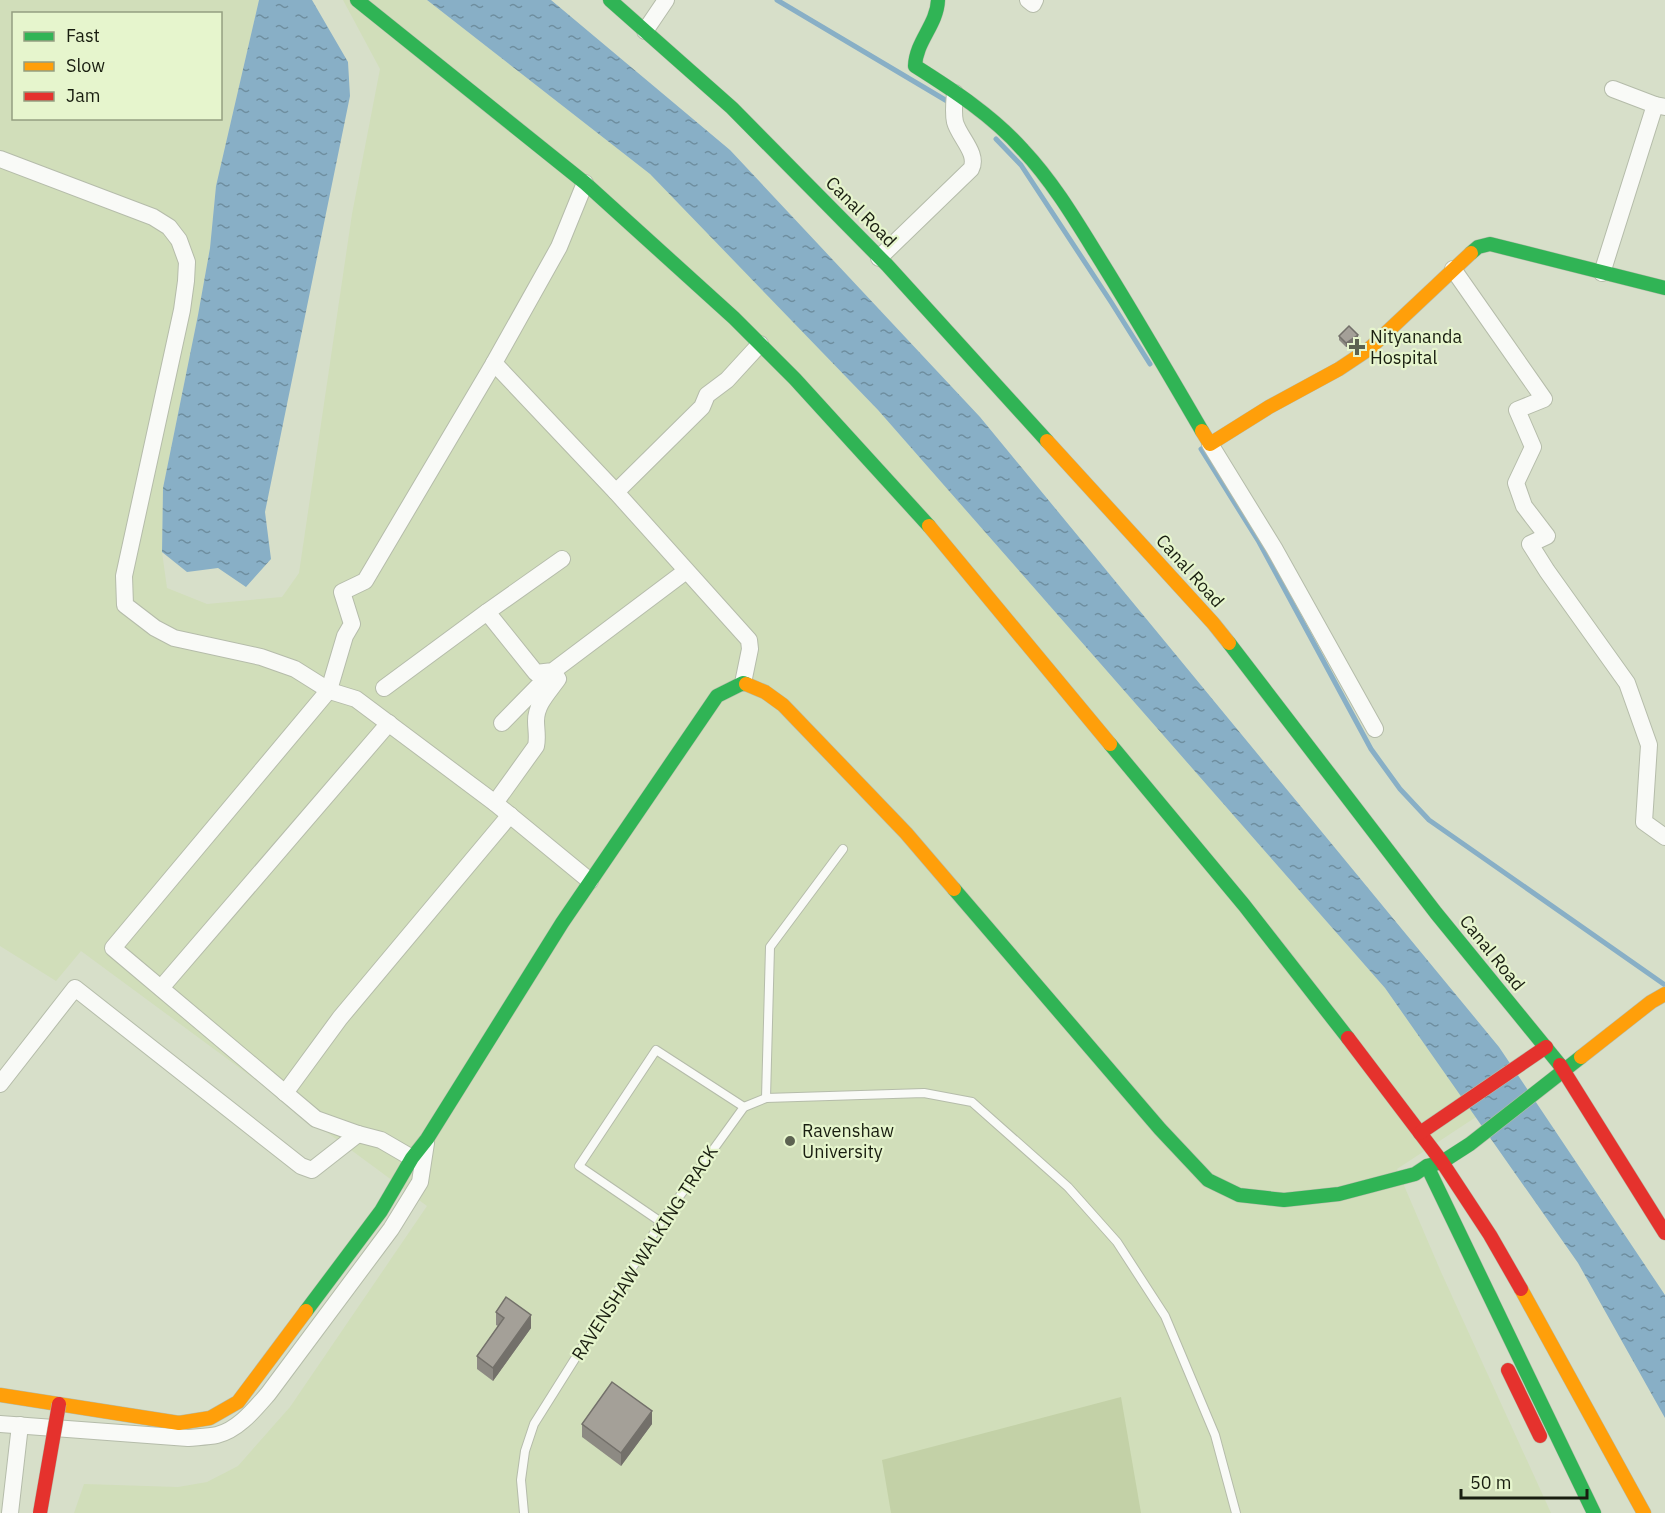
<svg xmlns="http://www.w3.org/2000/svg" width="1665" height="1513" viewBox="0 0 1665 1513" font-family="'IBM Plex Sans',sans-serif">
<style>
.built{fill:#d1deba;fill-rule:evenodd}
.grass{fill:#c3d1a7}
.water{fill:url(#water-ripples)}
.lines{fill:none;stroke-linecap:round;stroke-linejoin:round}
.stream{stroke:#88afc6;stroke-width:5}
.lane-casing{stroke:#b5bcaa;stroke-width:10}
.street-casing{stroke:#b5bcaa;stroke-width:18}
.fast-casing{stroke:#b5bcaa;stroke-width:15}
.slow-casing{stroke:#b5bcaa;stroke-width:15}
.jam-casing{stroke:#b5bcaa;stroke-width:15}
.lane{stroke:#f9faf7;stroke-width:8}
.street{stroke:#f9faf7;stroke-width:16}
.fast{stroke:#30b455;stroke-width:14}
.slow{stroke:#ff9f0a;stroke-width:14}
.jam{stroke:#e5322d;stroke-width:14}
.jam-bridge-casing{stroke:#b5bcaa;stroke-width:15;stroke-linecap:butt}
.jam-bridge{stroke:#e5322d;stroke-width:14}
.wall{fill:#8d8a83}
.shaded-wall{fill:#73706a}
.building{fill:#a4a098;stroke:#73706a;stroke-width:1.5}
.poi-dot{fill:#5c6251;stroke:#e6f5cd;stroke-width:2}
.labels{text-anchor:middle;stroke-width:4.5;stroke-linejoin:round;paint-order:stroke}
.street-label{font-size:18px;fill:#191e10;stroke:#e6f5cd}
.poi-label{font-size:18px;fill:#191e10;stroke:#e6f5cd;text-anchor:start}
</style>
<defs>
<pattern id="water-ripples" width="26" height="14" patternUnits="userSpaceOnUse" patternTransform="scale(1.5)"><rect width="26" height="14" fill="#88afc6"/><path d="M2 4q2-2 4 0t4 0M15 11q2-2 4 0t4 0" fill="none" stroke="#6e8e9f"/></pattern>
</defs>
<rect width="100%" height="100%" fill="#d7dfc9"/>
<!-- built -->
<path class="built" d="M0 0H259L216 186 210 248 198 315 163 488 162 552 167 588 207 604 282 597 299 573 352 214 380 69 343 0H427L650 174 878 410 1385 988 1476 1117 1397 1169 1441 1272 1551 1513H74L84 1484 178 1487 207 1482 238 1466 290 1407 427 1206 81 951 56 981 0 946ZM14 14H220V118H14Z"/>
<!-- grass -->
<polygon class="grass" points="1121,1397 1141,1513 891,1513 882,1460"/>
<!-- water -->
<g class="water">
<polygon points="259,0 312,0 348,62 350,96 265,512 271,559 246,587 218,568 187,572 162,552 163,488 198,315 210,248 216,186"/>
<polygon points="427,0 551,0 730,150 980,417 1499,1047 1665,1295 1665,1418 1578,1263 1385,988 878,410 650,174"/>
</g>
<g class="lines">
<!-- stream -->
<g class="stream">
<polyline points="777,0 947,101"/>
<polyline points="996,139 1021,165 1111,302 1150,364"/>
<polyline points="1201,449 1259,542 1371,749 1400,789 1429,820 1665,985"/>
</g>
<!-- lane casing -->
<g class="lane-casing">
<g id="lane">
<polyline points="766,1098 770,947 843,849"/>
<polyline points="661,1222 579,1166 656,1050 744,1107"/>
<polyline points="524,1513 521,1480 525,1451 534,1424 661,1222 744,1107 766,1098 924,1093 972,1102 1068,1187 1117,1242 1165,1316 1215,1435 1236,1513"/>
</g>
</g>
<!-- street casing -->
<g class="street-casing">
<g id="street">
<polyline points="1028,0 1033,4 1035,0"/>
<polyline points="645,31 666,0"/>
<polyline points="1613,89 1655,105"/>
<polyline points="0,159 153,217 169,227 179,240 187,262 186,281 182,310 124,576 125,605 155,628 174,638 261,657 295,669 330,691 356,699 495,803 590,881"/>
<polyline points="585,183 559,247 494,363 616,492 749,640 750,649 743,683"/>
<path d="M879 258 971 169C979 154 959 137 955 122 953 113 954 103 955 93"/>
<polyline points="1453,269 1544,399 1517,410 1533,447 1516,483 1524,506 1547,536 1530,544 1547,571 1627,683 1649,745 1644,822 1665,837"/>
<polyline points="1602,273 1655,105 1665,107"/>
<polyline points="1210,444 1274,548 1375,729"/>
<polyline points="616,492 702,407 707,395 727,380 760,344"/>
<polyline points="487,612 562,559"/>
<polyline points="384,688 487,612 536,673 553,671 686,571"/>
<path d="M495 803 536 746C538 737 536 730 536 721 536 704 549 692 558 679L553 671 502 723"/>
<polyline points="161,988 389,723"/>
<polyline points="0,1084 75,988 301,1166 312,1170 358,1134"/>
<polyline points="285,1093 340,1018 510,815"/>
<polyline points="412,1158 381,1140 358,1134 316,1119 113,948 329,690 345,636 352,624 342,592 365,581 494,363"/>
<path d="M0 1424 188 1438C197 1437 208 1437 217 1435 238 1430 254 1410 268 1394L391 1229 420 1182 426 1143"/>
<polyline points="10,1513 20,1425"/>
</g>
</g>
<!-- fast casing -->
<g class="fast-casing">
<g id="fast">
<polyline points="357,0 585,183 734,318 795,379 929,526"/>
<polyline points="610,0 732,108 887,265 1047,441"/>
<path d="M938 0C937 25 916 41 915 66 953 90 993 116 1023 150 1055 184 1079 226 1104 266 1138 321 1170 376 1202 431"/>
<polyline points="1471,253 1478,247 1490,244 1665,288"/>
<polyline points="1229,643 1436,913 1560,1065"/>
<polyline points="1110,744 1244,905 1348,1038"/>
<polyline points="954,889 1160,1129 1208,1180 1239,1195 1284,1200 1339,1194 1415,1174 1427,1166 1442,1162 1470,1144 1581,1057"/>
<polyline points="1427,1166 1594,1513"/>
<polyline points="306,1311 381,1211 412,1158 427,1139 562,923 717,696 743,683 746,684"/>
</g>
</g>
<!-- slow casing -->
<g class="slow-casing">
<g id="slow">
<polyline points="1202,431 1210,444 1269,407 1339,369 1369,349 1471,253"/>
<polyline points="1047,441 1213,623 1229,643"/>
<polyline points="929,526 1110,744"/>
<polyline points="746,684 765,692 783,705 906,833 954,889"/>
<polyline points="1581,1057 1651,1002 1665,994"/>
<polyline points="1521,1289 1644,1513"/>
<polyline points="0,1395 179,1423 210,1418 238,1402 306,1311"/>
</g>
</g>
<!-- jam casing -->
<g class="jam-casing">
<g id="jam">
<polyline points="1348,1038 1442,1162 1490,1235 1521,1289"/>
<polyline points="1560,1065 1665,1233"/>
<polyline points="1420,1133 1546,1047"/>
<polyline points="1508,1370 1540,1436"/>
</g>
</g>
<!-- lane -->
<use href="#lane" class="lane"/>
<!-- street -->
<use href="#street" class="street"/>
<!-- fast -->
<use href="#fast" class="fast"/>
<!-- slow -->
<use href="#slow" class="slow"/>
<!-- jam -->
<use href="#jam" class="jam"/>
<!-- jam-bridge casing -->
<g class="jam-bridge-casing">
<polyline id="jam-bridge" points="40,1513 59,1404"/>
</g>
<!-- jam-bridge -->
<use href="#jam-bridge" class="jam-bridge"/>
</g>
<!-- wall -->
<g class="wall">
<polygon points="1339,336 1358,340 1346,347 1339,340"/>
<polygon points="496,1312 531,1328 493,1381 477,1369 477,1356 498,1326 496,1325"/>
<polygon points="582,1424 652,1424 621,1466 582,1437"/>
</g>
<!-- shaded-wall -->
<g class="shaded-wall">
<polygon points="1358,335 1358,340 1346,347 1346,343"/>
<polygon points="531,1315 531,1328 493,1381 493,1368"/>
<polygon points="652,1411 652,1424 621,1466 621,1453"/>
</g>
<!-- building -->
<g class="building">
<polygon points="1349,326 1358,335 1346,343 1339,336"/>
<polygon points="506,1297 531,1315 493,1368 477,1356 504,1318 496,1312"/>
<polygon points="612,1382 652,1411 621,1453 582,1424"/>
</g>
<!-- markers -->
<g class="poi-dot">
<path d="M1354 338h6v6h6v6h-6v6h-6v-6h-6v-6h6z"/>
<circle cx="790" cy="1141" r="6"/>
</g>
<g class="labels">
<!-- street labels -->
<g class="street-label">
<text transform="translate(861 212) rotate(45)" y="6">Canal Road</text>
<text transform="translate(1190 571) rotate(48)" y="6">Canal Road</text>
<text transform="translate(1492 953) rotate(51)" y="6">Canal Road</text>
<text transform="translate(645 1253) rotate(-57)" y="6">RAVENSHAW WALKING TRACK</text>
</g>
<!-- poi labels -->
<g class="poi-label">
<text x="1370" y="343">Nityananda<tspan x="1370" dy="21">Hospital</tspan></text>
<text x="802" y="1137">Ravenshaw<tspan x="802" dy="21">University</tspan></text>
</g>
</g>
<!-- legend -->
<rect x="12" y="12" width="210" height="108" fill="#e6f5cd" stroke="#949f81" stroke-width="1.5"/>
<rect x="24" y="32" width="30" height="9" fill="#30b455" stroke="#949f81" stroke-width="1.5"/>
<text x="66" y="42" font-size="18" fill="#191e10">Fast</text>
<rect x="24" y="62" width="30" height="9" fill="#ff9f0a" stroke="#949f81" stroke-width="1.5"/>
<text x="66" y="72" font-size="18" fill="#191e10">Slow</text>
<rect x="24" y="92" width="30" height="9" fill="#e5322d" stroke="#949f81" stroke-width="1.5"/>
<text x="66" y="102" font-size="18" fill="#191e10">Jam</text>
<!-- scale -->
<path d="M1461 1489v9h126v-9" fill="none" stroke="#191e10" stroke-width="3"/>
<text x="1470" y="1489" font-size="18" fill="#191e10" stroke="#e6f5cd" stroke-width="4.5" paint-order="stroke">50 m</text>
</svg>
